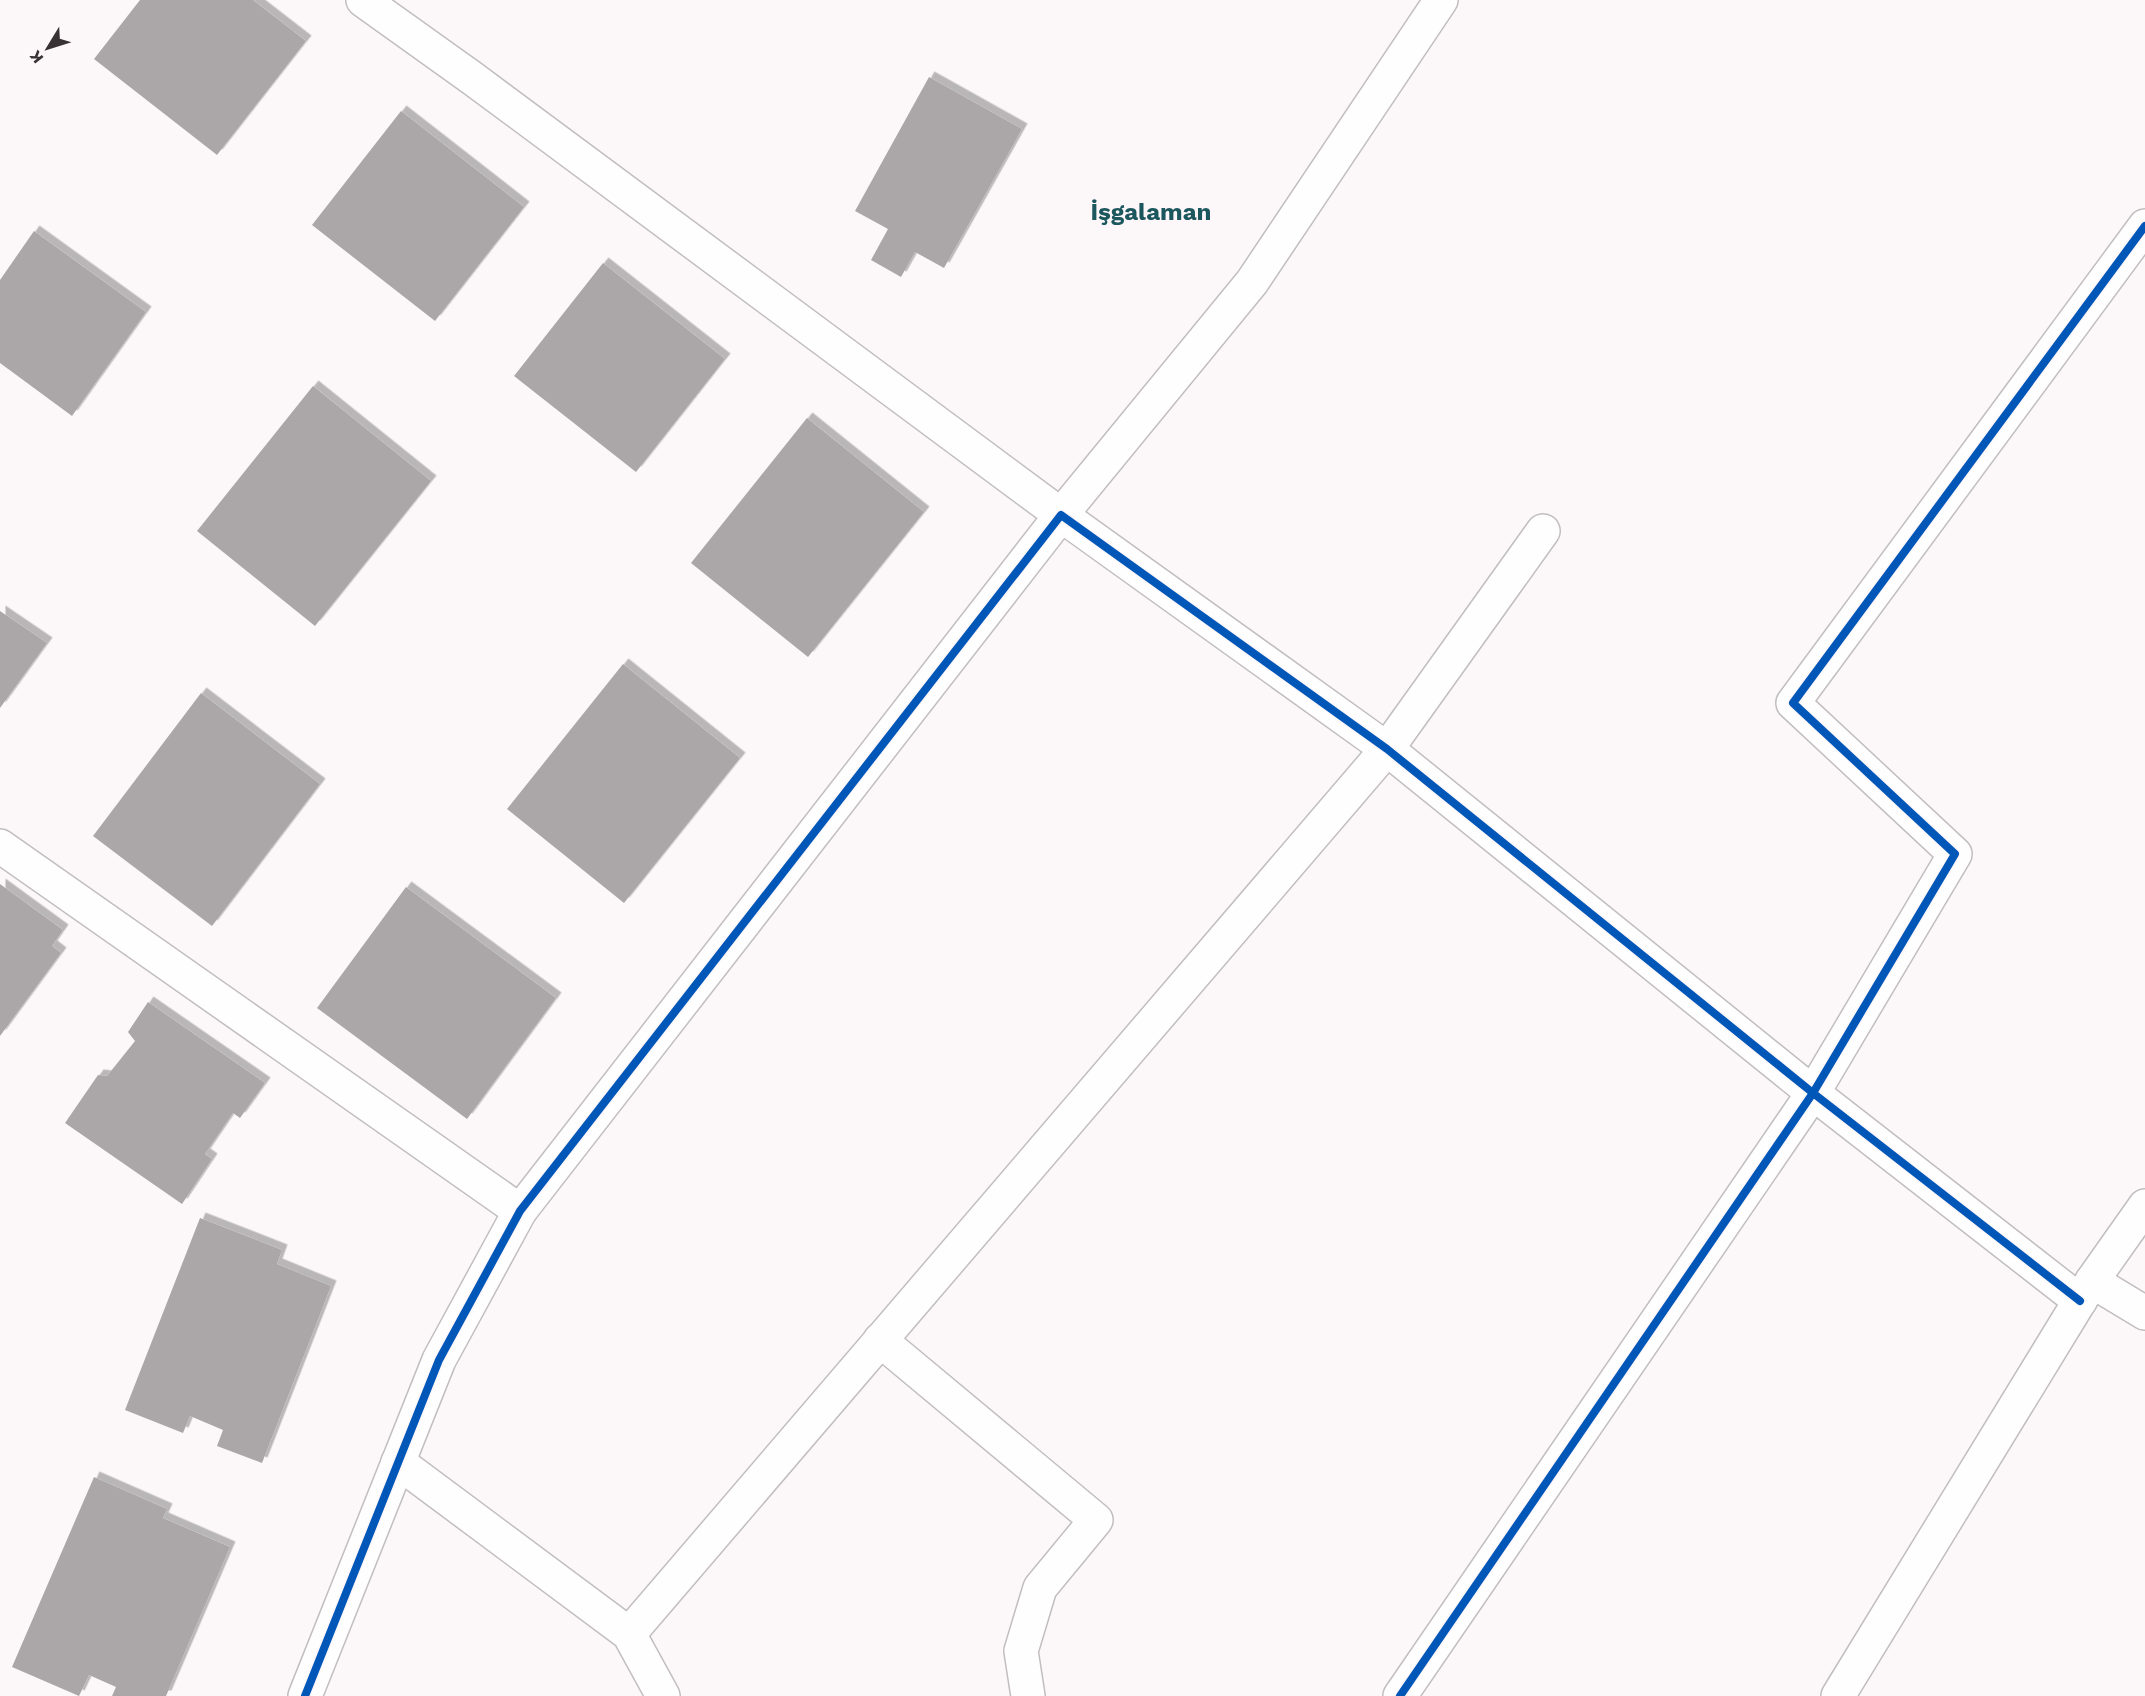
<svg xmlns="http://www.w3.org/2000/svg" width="2145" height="1696" viewBox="0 0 2145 1696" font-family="'Work Sans',sans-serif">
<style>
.building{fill:#aba7a9;filter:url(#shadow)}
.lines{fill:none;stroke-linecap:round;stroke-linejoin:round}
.minor-casing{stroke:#c2bec0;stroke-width:36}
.minor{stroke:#fffefe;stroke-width:33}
.cycleway-casing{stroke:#fdf7fa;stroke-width:11}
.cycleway{stroke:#0057b8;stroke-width:8}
.labels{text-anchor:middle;stroke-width:6;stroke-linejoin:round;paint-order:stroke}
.district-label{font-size:24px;font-weight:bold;fill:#1d575e;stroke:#fdf7fa}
</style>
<defs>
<filter id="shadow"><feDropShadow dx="5.5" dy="-5.5" stdDeviation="0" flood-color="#0004"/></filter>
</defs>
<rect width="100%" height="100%" fill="#fcf8fa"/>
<!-- building -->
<g class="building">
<polygon points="140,0 253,0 306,41 217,155 94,59"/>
<polygon points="929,77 1022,129 944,268 915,252 901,277 871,260 888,229 855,211"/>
<polygon points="401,111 524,207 435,321 312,225"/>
<polygon points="34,231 146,312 72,416 0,363 0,280"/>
<polygon points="603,263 725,359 636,472 514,376"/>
<polygon points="313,386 431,481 315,626 197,531"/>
<polygon points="807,418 924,512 808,657 691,563"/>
<polygon points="0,611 47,643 0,708"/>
<polygon points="623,664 740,758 624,903 507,809"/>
<polygon points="201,693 320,784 212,926 93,836"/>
<polygon points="0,884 63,930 52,946 61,953 0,1036"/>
<polygon points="406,887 556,998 467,1119 317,1008"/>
<polygon points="148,1002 265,1083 240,1118 233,1113 205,1154 212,1159 182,1204 65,1123 98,1075 107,1076 135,1041 128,1032"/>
<polygon points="200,1218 282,1250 277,1264 331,1286 262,1463 217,1446 223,1430 190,1416 183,1433 125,1410"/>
<polygon points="94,1477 167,1509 163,1518 230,1547 166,1696 112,1696 116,1687 89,1675 79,1696 12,1667"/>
</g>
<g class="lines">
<!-- minor casing -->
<g class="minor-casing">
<g id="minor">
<polyline points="363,0 472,78 1061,515 1252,282 1441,0"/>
<polyline points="0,846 520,1211"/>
<polyline points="2092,1281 2145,1313"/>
<polyline points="880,1340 1096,1520 1040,1588 1021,1651 1028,1696"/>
<polyline points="398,1462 629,1634 663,1696"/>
<polyline points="629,1634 1387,749 1543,531"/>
<polyline points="305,1696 439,1360 520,1211 1061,515 1387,749 1813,1093 2080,1301"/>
<polyline points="1400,1696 1813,1093 1955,854 1793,703 2145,226"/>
<polyline points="1838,1696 2092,1281 2145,1206"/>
</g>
</g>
<!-- minor -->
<use href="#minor" class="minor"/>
<!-- cycleway casing -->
<g class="cycleway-casing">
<g id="cycleway">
<polyline points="305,1696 439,1360 520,1211 1061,515 1387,749 1813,1093 2080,1301"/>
<polyline points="1400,1696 1813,1093 1955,854 1793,703 2145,226"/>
</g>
</g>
<!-- cycleway -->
<use href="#cycleway" class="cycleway"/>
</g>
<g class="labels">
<!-- district labels -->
<g class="district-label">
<text x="1151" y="220">İşgalaman</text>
</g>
</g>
<!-- north arrow -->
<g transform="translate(48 48) rotate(232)" stroke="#fdf7fa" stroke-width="4.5" paint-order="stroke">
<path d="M0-4.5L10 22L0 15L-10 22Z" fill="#383235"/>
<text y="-9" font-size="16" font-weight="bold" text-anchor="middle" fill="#383235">K</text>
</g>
</svg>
